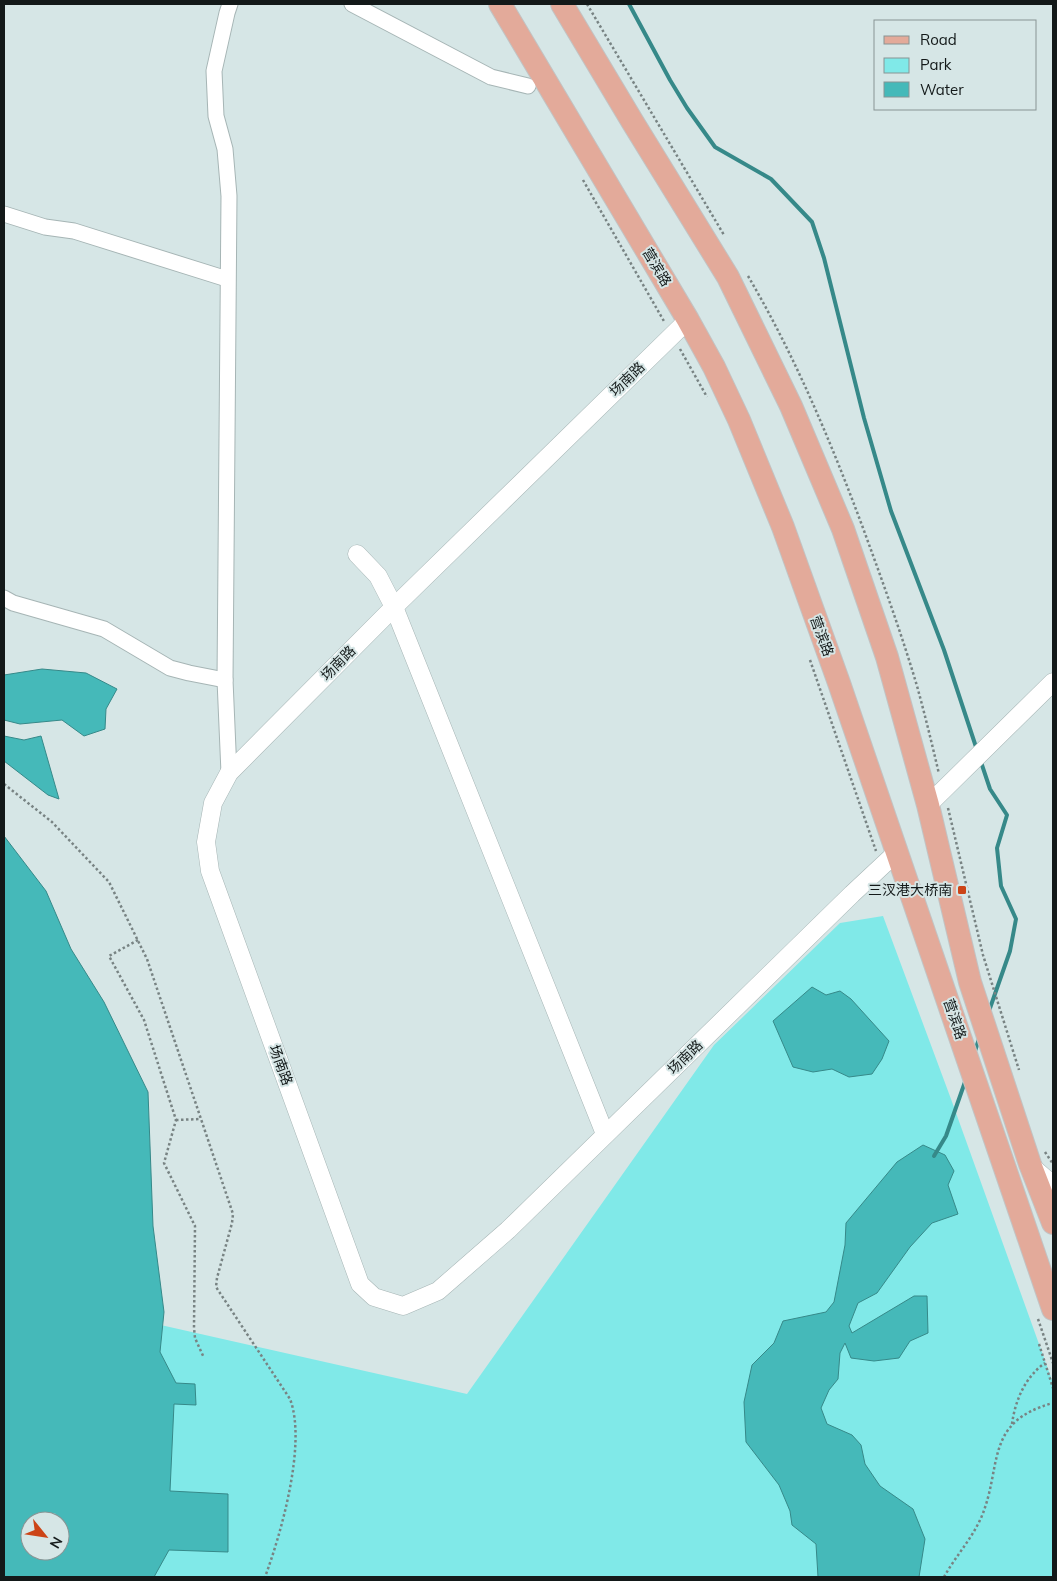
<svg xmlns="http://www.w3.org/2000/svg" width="1057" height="1581" viewBox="0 0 1057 1581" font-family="Mulish,'Noto Sans SC',sans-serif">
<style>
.green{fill:#80e9e8}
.water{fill:#45b9b9;stroke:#368989;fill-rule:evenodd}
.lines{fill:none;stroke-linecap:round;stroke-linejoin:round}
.stream{stroke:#368989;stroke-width:4}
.minor-casing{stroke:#a6b5b5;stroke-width:17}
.tertiary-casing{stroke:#a6b5b5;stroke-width:19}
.primary-casing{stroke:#c2c3c3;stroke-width:24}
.path{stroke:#788383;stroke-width:2.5;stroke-dasharray:2.5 2.5;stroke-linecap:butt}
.minor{stroke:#fff;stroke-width:15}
.tertiary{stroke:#fff;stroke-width:18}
.primary{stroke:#e3aa9a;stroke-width:22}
.poi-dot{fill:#cc4417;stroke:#d6e6e6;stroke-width:2}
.labels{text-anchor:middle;stroke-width:4;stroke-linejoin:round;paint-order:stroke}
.street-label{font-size:14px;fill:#131919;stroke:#d6e6e6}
.poi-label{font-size:14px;fill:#131919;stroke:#d6e6e6;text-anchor:end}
</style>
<rect width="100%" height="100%" fill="#d6e6e6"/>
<!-- green -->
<polygon class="green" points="883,916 951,1099 1053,1383 1053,1577 118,1577 143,1321 467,1394 714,1045 840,923"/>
<!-- water -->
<g class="water">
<polygon points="42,669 86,673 117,689 106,709 105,729 84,736 62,720 20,724 4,720 4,675"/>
<polygon points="4,736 24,740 41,736 59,799 48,795 4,761"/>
<path d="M4 836 46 891 71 949 104 1002 148 1092 153 1226 164 1312 160 1352 176 1383 195 1384 196 1405 174 1404 170 1491 228 1494V1552L169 1550 154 1577H4ZM30 1521H60V1551H30Z"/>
<polygon points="812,987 826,995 840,991 851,999 889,1041 882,1059 872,1074 849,1077 832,1069 813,1072 793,1067 773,1021"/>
<polygon points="923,1145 945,1155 954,1171 948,1185 958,1214 932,1223 910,1247 877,1293 858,1303 849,1326 852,1333 914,1296 927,1296 928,1333 910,1341 899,1358 874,1361 851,1358 845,1343 840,1353 838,1379 829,1390 821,1408 827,1424 852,1435 861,1445 865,1464 880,1486 913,1509 925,1539 919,1577 818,1577 816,1544 792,1525 790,1511 779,1485 746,1442 744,1402 752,1365 774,1343 783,1321 826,1312 834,1302 845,1245 846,1223 897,1162"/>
</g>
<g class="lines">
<!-- stream -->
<g class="stream">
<polyline points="629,4 670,80 687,108 715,147 771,179 812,222 824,258 864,418 891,511 944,650 977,750"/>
<polyline points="981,762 990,789 1007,815 997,848 1001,886 1016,919 1010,951 989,1011"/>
<polyline points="974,1054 979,1039"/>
<polyline points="934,1156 946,1136 966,1079"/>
</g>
<!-- minor casing -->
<g class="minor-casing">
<g id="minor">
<polyline points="352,4 491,77 528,86"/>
<polyline points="4,214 45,227 74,231 227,279"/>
<polyline points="4,598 13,603 104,629 170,668 189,673 225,680"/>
<polyline points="229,773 225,680 229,196 225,149 216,116 214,71 227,13 230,4"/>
</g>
</g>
<!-- tertiary casing -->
<g class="tertiary-casing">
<g id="tertiary">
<polyline points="688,320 394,607 229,773 213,803 206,842 210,871 360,1284 374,1297 403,1306 438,1291 508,1230 852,894 897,852"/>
<polyline points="357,554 378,576 394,607 605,1134"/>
<polyline points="928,805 1053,682"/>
<polyline points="1031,1166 1053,1185"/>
</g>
</g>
<!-- primary casing -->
<g class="primary-casing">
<g id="primary">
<polyline points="500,4 688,320 714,367 739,420 783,527 839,683 1053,1309"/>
<polyline points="562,4 632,121 728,277 791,406 843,529 887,657 928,805 970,982 1030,1164 1053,1223"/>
</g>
</g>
<!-- path -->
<g class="path">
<polyline points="587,4 724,235"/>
<polyline points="583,180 665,323"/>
<path d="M748 276C795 356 831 442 863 528 882 580 901 632 917 686 925 715 932 744 939 774"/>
<polyline points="680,349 707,397"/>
<polyline points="810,660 876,851"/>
<path d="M4 784 52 822 109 882 147 959 230 1205 233 1214 232 1223 217 1278 216 1287 290 1399C307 1443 281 1534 265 1577"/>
<polyline points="948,808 983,955 1019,1070"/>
<polyline points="138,940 109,956 144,1020 176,1120 164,1163 195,1226 194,1328 195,1338 204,1358"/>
<polyline points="176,1120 201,1119"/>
<polyline points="1045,1152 1053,1164"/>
<polyline points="1038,1319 1053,1363"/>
<polyline points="1039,1344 1053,1388"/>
<path d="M1012 1424C1015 1401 1025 1377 1045 1363"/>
<path d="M944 1577C955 1557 971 1540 981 1518 1003 1467 983 1422 1053 1403"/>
</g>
<!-- minor -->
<use href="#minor" class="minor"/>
<!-- tertiary -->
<use href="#tertiary" class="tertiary"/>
<!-- primary -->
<use href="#primary" class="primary"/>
</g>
<!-- markers -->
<rect class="poi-dot" x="957" y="885" width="10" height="10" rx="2.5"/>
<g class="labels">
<!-- street labels -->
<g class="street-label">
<text transform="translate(657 267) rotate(59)" y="5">营滨路</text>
<text transform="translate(627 379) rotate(-44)" y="5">场南路</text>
<text transform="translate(822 636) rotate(70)" y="5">营滨路</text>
<text transform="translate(338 663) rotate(-45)" y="5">场南路</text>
<text transform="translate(955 1019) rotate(71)" y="5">营滨路</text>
<text transform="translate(685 1057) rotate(-44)" y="5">场南路</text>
<text transform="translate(281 1065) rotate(70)" y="5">场南路</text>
</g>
<!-- poi labels -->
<g class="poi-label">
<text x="952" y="895">三汊港大桥南</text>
</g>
</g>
<!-- border -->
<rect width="1057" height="1581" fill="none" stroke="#131919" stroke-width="10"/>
<!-- legend -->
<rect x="874" y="20" width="162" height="90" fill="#d6e6e6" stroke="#889494"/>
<rect x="884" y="36" width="25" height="8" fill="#e3aa9a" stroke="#889494"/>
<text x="920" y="45" font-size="15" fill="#131919">Road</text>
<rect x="884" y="58" width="25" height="15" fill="#80e9e8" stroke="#889494"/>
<text x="920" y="70" font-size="15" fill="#131919">Park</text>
<rect x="884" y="82" width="25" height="15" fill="#45b9b9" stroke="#889494"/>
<text x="920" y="95" font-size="15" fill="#131919">Water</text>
<!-- north arrow -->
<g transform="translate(45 1536) rotate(120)"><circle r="24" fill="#d6e6e6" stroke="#889494"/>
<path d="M0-4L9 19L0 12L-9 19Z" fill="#cc4417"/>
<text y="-8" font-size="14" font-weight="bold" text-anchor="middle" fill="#131919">N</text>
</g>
</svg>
